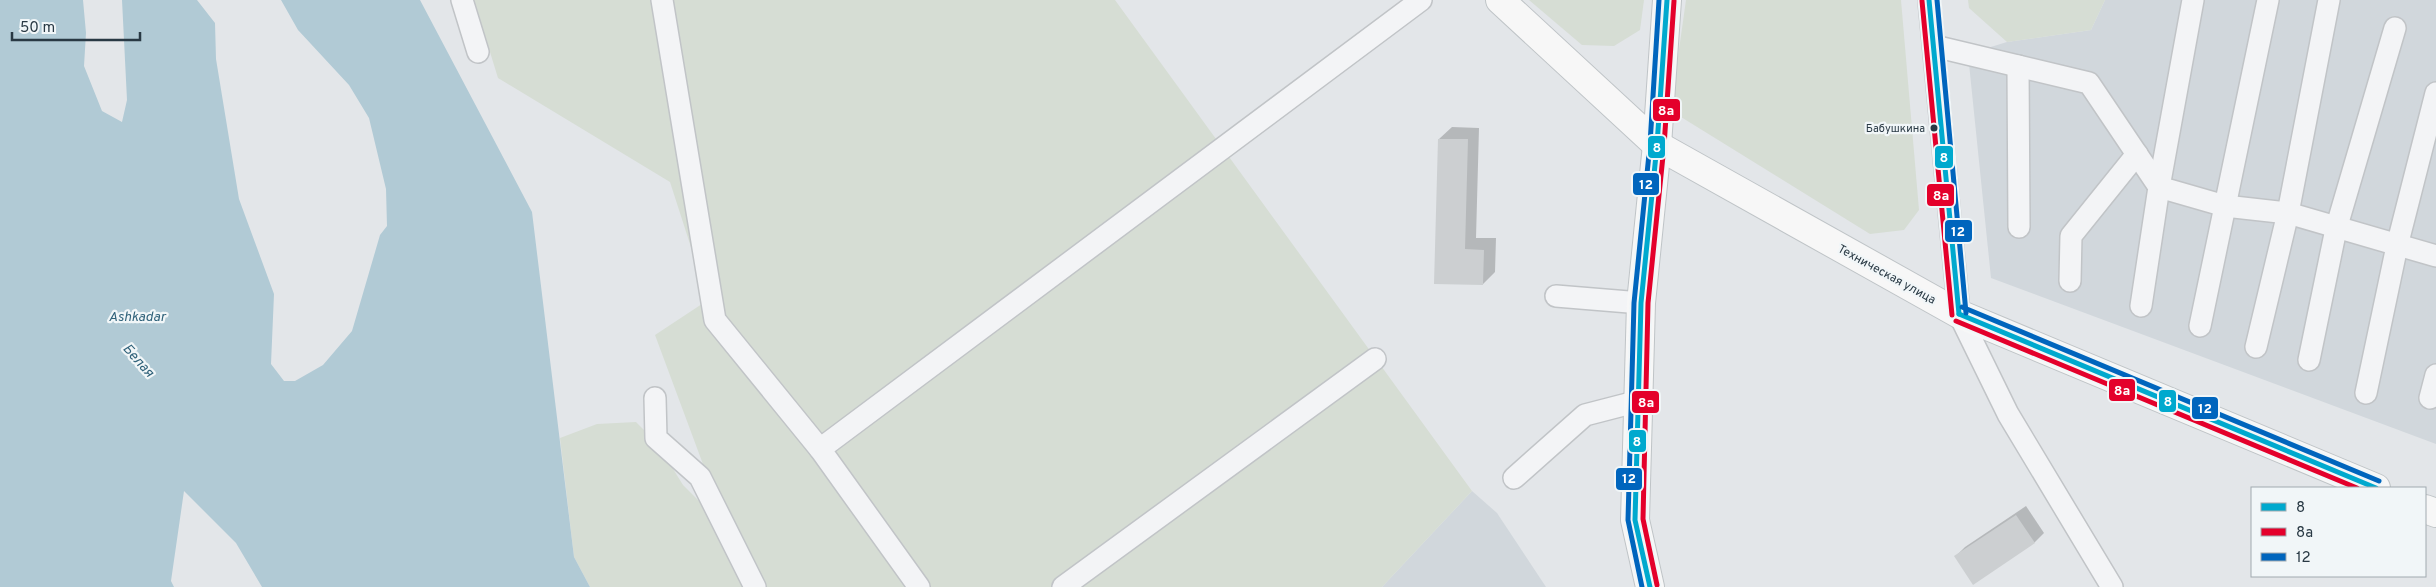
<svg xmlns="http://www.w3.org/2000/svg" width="2436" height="587" viewBox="0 0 2436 587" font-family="Overpass,sans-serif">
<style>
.built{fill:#d1d7dc}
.green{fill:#d6ddd4}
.water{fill:#b1cad5}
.shadow{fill:#0003}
.building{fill:#cccfd1}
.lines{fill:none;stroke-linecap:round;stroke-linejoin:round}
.minor-casing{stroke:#c1c4c7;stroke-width:24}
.major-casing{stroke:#bfc4c7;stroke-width:30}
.minor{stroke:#f3f4f6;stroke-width:21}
.major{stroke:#f7f7f7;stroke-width:28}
.bus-1-casing{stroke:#f1f6f8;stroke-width:9}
.bus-2-casing{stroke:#f1f6f8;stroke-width:9}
.bus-3-casing{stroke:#f1f6f8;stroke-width:9}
.bus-1{stroke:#00a9ce;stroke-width:5}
.bus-2{stroke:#e4002b;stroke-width:5}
.bus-3{stroke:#0065bd;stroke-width:5}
.bus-dot{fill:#293944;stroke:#f1f6f8;stroke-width:2}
.labels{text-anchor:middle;stroke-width:4.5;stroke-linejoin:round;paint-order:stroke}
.bus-label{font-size:11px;fill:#293944;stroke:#f1f6f8;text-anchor:end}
.street-label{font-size:12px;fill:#293944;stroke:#f1f6f8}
.water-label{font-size:14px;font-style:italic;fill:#30627a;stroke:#f1f6f8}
.line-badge{stroke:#f1f6f8;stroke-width:2}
.badge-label{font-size:14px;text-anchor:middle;font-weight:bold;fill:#fff}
</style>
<rect width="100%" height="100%" fill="#e3e6e9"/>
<!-- built -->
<g class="built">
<polygon points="2105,0 2436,0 2436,444 1991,278 1968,54 2007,42 2091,30"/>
<polygon points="1472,491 1497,513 1546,587 1382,587"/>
</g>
<!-- green -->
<g class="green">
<polygon points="474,0 1115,0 1472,491 1382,587 590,587 574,557 560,438 597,424 636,422 647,433 659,454 670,464 683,485 710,512 723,518 655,335 708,300 670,182 498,78"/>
<polygon points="1529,0 1644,0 1640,30 1614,46 1582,45"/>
<polygon points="1686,0 1901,0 1919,210 1904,230 1870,234 1681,117 1673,92"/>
<polygon points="1968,0 2105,0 2091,30 2007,42 1969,8"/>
</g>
<!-- water -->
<polygon class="water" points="0,0 83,0 86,33 84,66 102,111 122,122 127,100 122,0 197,0 215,23 216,59 239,199 274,294 271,364 284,381 295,381 323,365 352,331 380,235 387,226 386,189 369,118 349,85 298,30 281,0 420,0 532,212 574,557 590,587 262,587 236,543 184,491 171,581 174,587 0,587"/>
<!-- shadow -->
<g class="shadow">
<polygon points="1452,127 1479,128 1476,238 1496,238 1495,272 1483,284 1435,283 1439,139"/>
<polygon points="2026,506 2044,533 2035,542 1974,583 1956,556 1965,547"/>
</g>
<!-- building -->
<g class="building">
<polygon points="1438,139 1468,139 1465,249 1484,250 1483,285 1434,284"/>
<polygon points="2016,515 2035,543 1973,585 1954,556"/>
</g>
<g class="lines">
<!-- minor casing -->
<g class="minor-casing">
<g id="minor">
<polyline points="462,0 478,52"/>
<polyline points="662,0 715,320 820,449"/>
<polyline points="1929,0 1959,314 2008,414 2112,587"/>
<polyline points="1934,46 2089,83 2159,187 2225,206 2288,213 2436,256"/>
<polyline points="2018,66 2019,227"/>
<polyline points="2070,281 2071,236 2137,154"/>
<polyline points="1556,296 1641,303"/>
<polyline points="2141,306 2159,187 2193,0"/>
<polyline points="2200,326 2268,0"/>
<polyline points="2256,347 2288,213 2329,0"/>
<polyline points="2309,360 2336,229 2395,28"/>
<polyline points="2366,393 2397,246 2436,93"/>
<polyline points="655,398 656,438 700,477 755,587"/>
<polyline points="2430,398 2436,375"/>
<polyline points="1514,478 1585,415 1639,401"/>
<polyline points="919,587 820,449 1421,0"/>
<polyline points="1063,587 1375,359"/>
</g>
</g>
<!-- major casing -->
<g class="major-casing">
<g id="major">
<polyline points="1500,0 1657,145 1959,314 2376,488"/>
<polyline points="2425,509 2436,513"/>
<polyline points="1650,587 1635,520 1641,303 1657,145 1667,0"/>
</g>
</g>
<!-- minor -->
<use href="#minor" class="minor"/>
<!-- major -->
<use href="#major" class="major"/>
<!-- bus-1 casing -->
<g class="bus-1-casing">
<g id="bus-1">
<polyline points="1929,0 1959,314"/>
<polyline points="1959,314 2376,488"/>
<polyline points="1650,587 1635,520 1641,303 1657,145 1667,0"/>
</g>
</g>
<!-- bus-2 casing -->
<g class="bus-2-casing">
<g id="bus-2">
<polyline points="1922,1 1952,315"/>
<polyline points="1956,321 2357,488"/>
<polyline points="1657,585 1643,519 1648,303 1664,146 1674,1"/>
</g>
</g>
<!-- bus-3 casing -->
<g class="bus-3-casing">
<g id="bus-3">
<polyline points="1937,0 1966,313"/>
<polyline points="1962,307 2379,481"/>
<polyline points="1642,587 1628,520 1634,303 1650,144 1659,0"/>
</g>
</g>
<!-- bus-1 -->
<use href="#bus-1" class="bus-1"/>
<!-- bus-2 -->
<use href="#bus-2" class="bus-2"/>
<!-- bus-3 -->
<use href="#bus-3" class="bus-3"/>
</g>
<!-- markers -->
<circle class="bus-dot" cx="1934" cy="128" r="4.5"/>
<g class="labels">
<!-- bus labels -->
<g class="bus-label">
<text x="1925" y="132">Бабушкина</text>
</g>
<!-- street labels -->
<g class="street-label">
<text transform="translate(1887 274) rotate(29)" y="4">Техническая улица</text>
</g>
<!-- water labels -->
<g class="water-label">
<text x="137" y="321">Ashkadar</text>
<text transform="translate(139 360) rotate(48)" y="5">Белая</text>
</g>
</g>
<g class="line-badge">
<rect x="1652" y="98" width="29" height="24" rx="5" fill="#e4002b"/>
<rect x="1647" y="135" width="19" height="24" rx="5" fill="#00a9ce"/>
<rect x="1934" y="145" width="20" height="24" rx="5" fill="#00a9ce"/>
<rect x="1632" y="172" width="28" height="24" rx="5" fill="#0065bd"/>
<rect x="1926" y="183" width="29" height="24" rx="5" fill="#e4002b"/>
<rect x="1944" y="219" width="29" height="24" rx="5" fill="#0065bd"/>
<rect x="2108" y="378" width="28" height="24" rx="5" fill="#e4002b"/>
<rect x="2158" y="389" width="19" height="24" rx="5" fill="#00a9ce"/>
<rect x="1631" y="390" width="29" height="24" rx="5" fill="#e4002b"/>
<rect x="2191" y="396" width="28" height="24" rx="5" fill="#0065bd"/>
<rect x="1628" y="429" width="19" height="24" rx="5" fill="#00a9ce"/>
<rect x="1615" y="467" width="28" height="24" rx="5" fill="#0065bd"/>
</g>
<g class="badge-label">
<text x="1666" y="115">8а</text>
<text x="1657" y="152">8</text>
<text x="1944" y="162">8</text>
<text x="1646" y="189">12</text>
<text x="1941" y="200">8а</text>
<text x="1958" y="236">12</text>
<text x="2122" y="395">8а</text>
<text x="2168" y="406">8</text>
<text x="1646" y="407">8а</text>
<text x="2205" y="413">12</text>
<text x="1637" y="446">8</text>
<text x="1629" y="483">12</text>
</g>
<!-- legend -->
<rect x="2251" y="487" width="175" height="90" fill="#f1f6f8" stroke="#a1aab0"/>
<rect x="2261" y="503" width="25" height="8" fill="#00a9ce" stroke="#a1aab0"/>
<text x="2296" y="512" font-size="15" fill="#293944">8</text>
<rect x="2261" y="528" width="25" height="8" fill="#e4002b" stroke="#a1aab0"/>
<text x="2296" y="537" font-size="15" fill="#293944">8а</text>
<rect x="2261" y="553" width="25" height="8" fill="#0065bd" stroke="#a1aab0"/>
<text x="2296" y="562" font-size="15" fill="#293944">12</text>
<!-- scale -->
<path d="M12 32v8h128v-8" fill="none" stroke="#293944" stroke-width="2.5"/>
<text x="20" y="32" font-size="15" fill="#293944" stroke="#f1f6f8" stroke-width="4" paint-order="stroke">50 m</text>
</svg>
